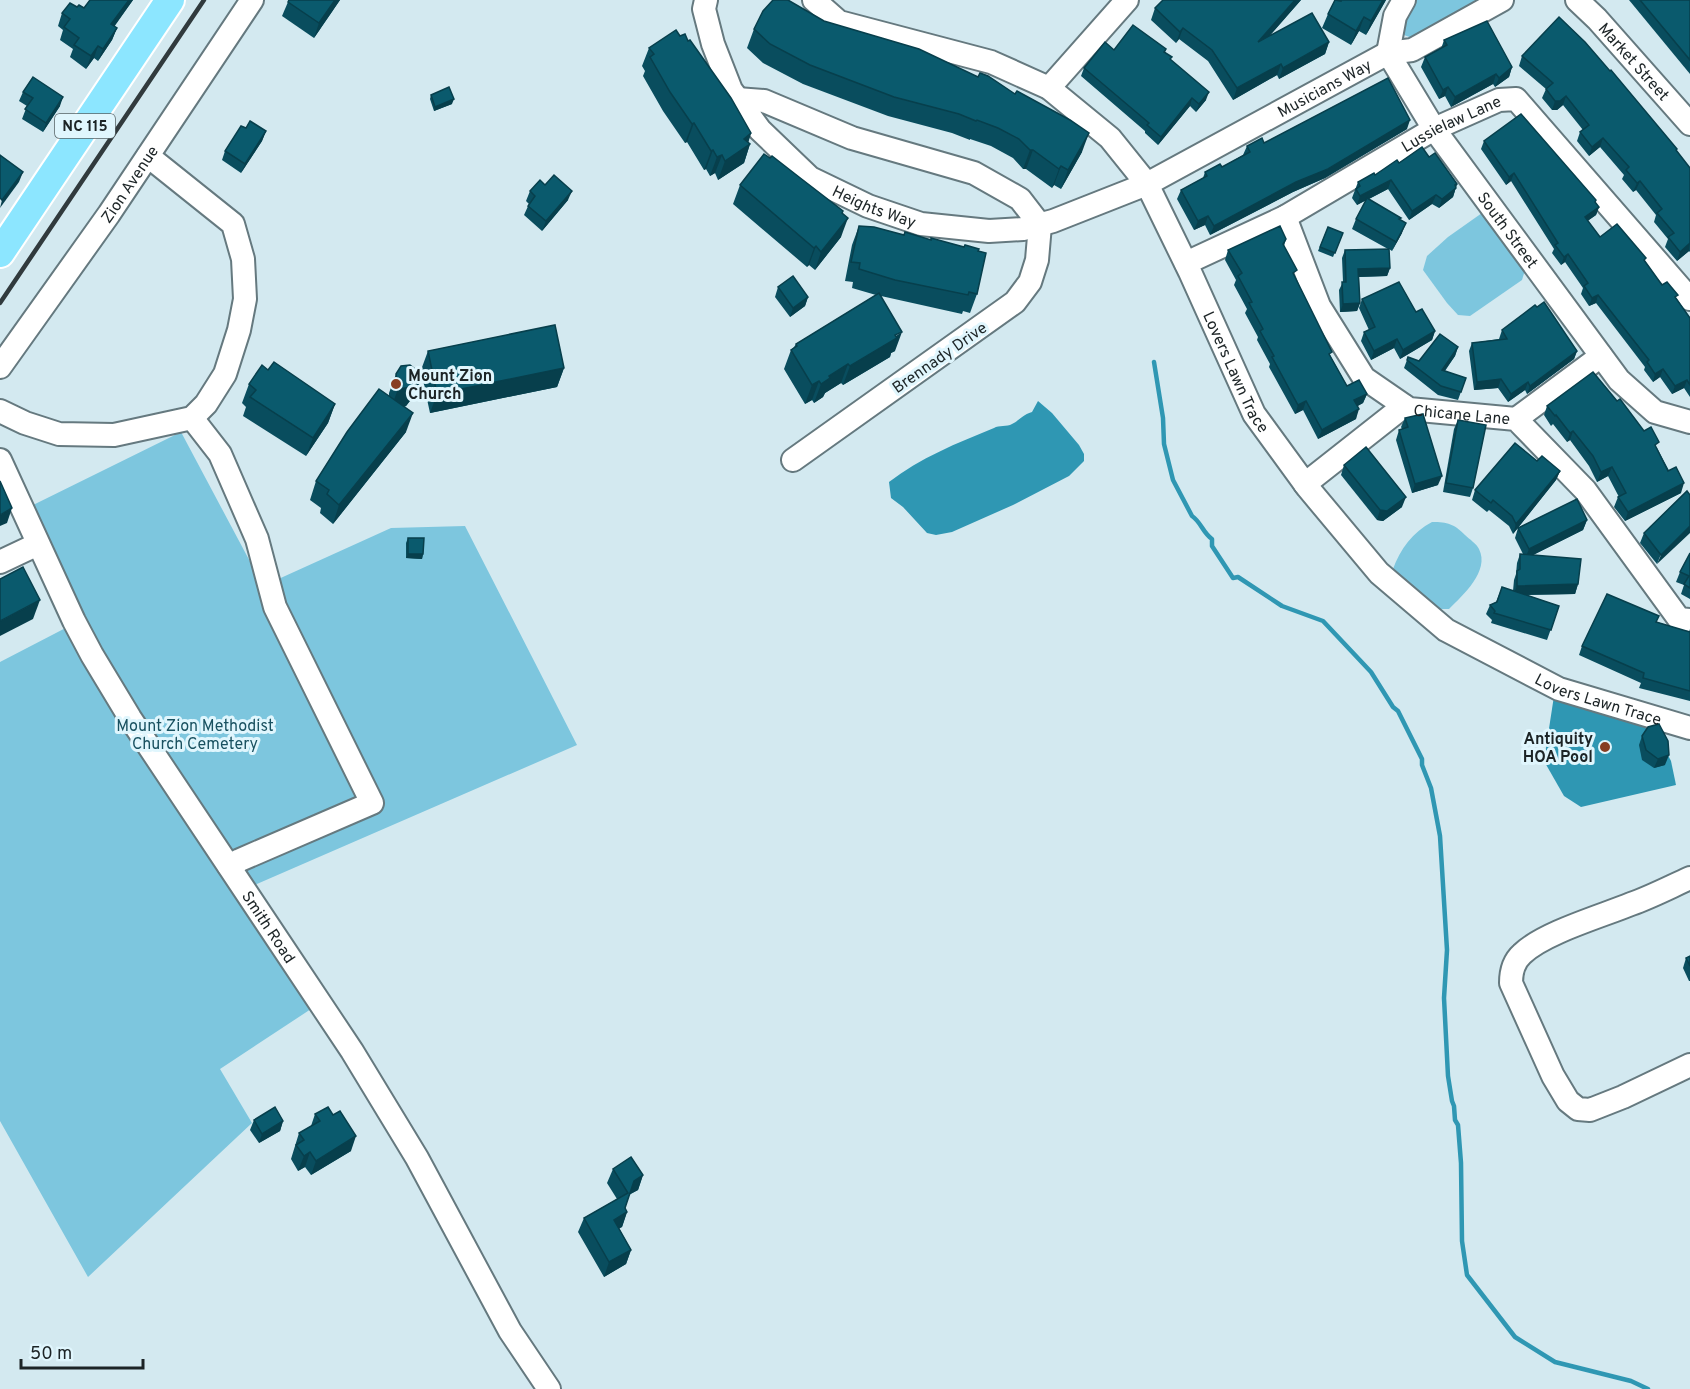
<svg xmlns="http://www.w3.org/2000/svg" width="1690" height="1389" viewBox="0 0 1690 1389" font-family="Overpass,sans-serif">
<style>
.green{fill:#7dc6de}
.water{fill:#2f97b3}
.lines{fill:none;stroke-linecap:round;stroke-linejoin:round}
.stream{stroke:#2f97b3;stroke-width:4.5}
.minor-casing{stroke:#65797f;stroke-width:26}
.major-casing{stroke:#fff;stroke-width:32}
.minor{stroke:#fff;stroke-width:22}
.major{stroke:#8ce6ff;stroke-width:28}
.rail{stroke:#313a3d;stroke-width:4.5}
.wall{fill:#094d5e}
.shaded-wall{fill:#073f4c}
.building{fill:#0a5a6d;stroke:#073f4c;stroke-width:1.5}
.poi-dot{fill:#873e23;stroke:#e0f6fd;stroke-width:2}
.labels{text-anchor:middle;stroke-width:6;stroke-linejoin:round;paint-order:stroke}
.shield{fill:#e0f6fd;stroke:#576366;stroke-width:1.5}
.shield-label{font-size:15px;font-weight:bold;fill:#1c2426}
.street-label{font-size:16px;fill:#1c2426;stroke:#e0f6fd}
.poi-label{font-size:16px;font-weight:bold;fill:#1c2426;stroke:#e0f6fd;text-anchor:start}
.park-label{font-size:16px;fill:#195160;stroke:#e0f6fd}
</style>
<rect width="100%" height="100%" fill="#d3e9f0"/>
<!-- green -->
<g class="green">
<polygon points="1414,0 1485,0 1412,38 1404,35 1400,28"/>
<polygon points="1482,213 1525,270 1522,280 1470,316 1458,315 1447,303 1423,270 1427,256 1448,237"/>
<polygon points="181,432 263,586 391,528 465,526 577,745 234,894 311,1009 220,1069 252,1123 88,1277 0,1121 0,662 81,620 29,507"/>
<path d="M1432 522C1448 522 1454 524 1465 535 1469 539 1477 544 1479 549 1490 571 1463 595 1449 609H1438L1396 576 1393 569C1400 549 1413 532 1432 522Z"/>
</g>
<!-- water -->
<g class="water">
<path d="M1038 401 1052 413 1079 445 1084 454V461L1069 476 1013 505 952 532 936 535 927 533 903 507 891 498 889 482C920 458 957 443 994 428 999 425 1007 427 1012 424 1020 420 1022 415 1032 412Z"/>
<polygon points="1554,696 1655,730 1671,761 1676,785 1581,807 1564,796 1544,761"/>
</g>
<g class="lines">
<!-- stream -->
<path class="stream" d="M1154 362 1163 418 1164 444 1173 480 1192 516C1201 522 1203 533 1212 539V546L1233 578 1238 577 1282 606 1323 621 1371 672 1393 707 1398 711 1422 759V765L1431 788 1440 836 1447 950 1444 998 1448 1076 1452 1101 1454 1106 1455 1120 1458 1125 1461 1163 1462 1241 1467 1275 1515 1337 1555 1362 1631 1381 1648 1389"/>
<!-- minor casing -->
<g class="minor-casing">
<g id="minor">
<path id="s1" d="M706 0 704 9 713 44 731 90 760 130 810 178 868 206 921 224 989 231 1023 229 1053 221 1147 184 1388 53 1412 50 1502 0"/>
<path id="s2" d="M814 0 839 22 991 62 1049 88 1110 138 1147 184 1190 272 1254 414 1308 488 1379 573 1446 630 1559 689 1690 728"/>
<path id="s3" d="M1404 0 1395 16 1388 53 1434 129 1619 380 1655 412 1690 422"/>
<path id="s4" d="M1577 0 1597 19 1690 124"/>
<polyline points="1049,88 1127,0"/>
<polyline points="737,99 764,101 852,138 974,173 1020,199 1040,225 1037,260 1030,282 1015,302 793,460"/>
<path id="s5" d="M1285 217 1319 306 1364 378 1409 409 1516 419 1585 490 1679 619 1690 620"/>
<path id="s6" d="M1186 263 1285 217 1434 129 1499 100 1516 99 1690 299"/>
<path id="s7" d="M0 367 109 214 252 0"/>
<polyline points="0,411 25,423 59,434 114,435 192,418 206,404 225,374 239,330 245,299 243,259 233,224 148,156"/>
<polyline points="192,418 220,454 257,539 275,607 372,803 240,860 229,866"/>
<polyline points="1516,419 1601,356"/>
<path id="s8" d="M0 460 74 621 92 655 130 718 352 1051 417 1158 510 1331 549 1389"/>
<polyline points="1305,484 1404,406"/>
<polyline points="0,562 38,544"/>
<path d="M1690 878C1670 887 1651 897 1631 904 1602 916 1543 933 1522 954 1513 962 1511 972 1511 983L1553 1076 1568 1101 1578 1109 1590 1110 1623 1097 1690 1065"/>
</g>
</g>
<!-- major casing -->
<g class="major-casing">
<polyline id="major" points="0,253 170,0"/>
</g>
<!-- minor -->
<use href="#minor" class="minor"/>
<!-- major -->
<use href="#major" class="major"/>
<!-- rail -->
<polyline class="rail" points="0,303 204,0"/>
</g>
<!-- wall -->
<g class="wall">
<polygon points="90,0 133,0 114,26 117,28 112,40 98,61 94,58 86,69 70,57 73,49 60,40 63,30 58,26 62,13 77,7 84,8"/>
<polygon points="340,0 314,38 282,16 288,2"/>
<polygon points="1163,0 1301,0 1269,36 1329,42 1325,54 1279,79 1277,75 1233,100 1208,61 1179,39 1176,43 1151,20 1155,8"/>
<polygon points="1386,0 1366,35 1359,31 1351,45 1322,28 1328,14 1341,1"/>
<polygon points="1629,0 1690,0 1690,74"/>
<polygon points="824,21 1082,152 1061,189 1054,185 1052,188 1026,169 1023,169 1013,158 991,146 970,139 970,140 952,133 888,116 803,84 763,63 747,48 754,29"/>
<polygon points="680,36 688,41 751,133 748,142 750,144 744,163 718,180 715,173 710,176 706,169 704,170 687,142 685,143 663,111 643,76 645,71 642,66 649,48"/>
<polygon points="1444,40 1512,67 1509,77 1495,87 1493,84 1451,107 1445,96 1439,99 1421,67 1425,57 1441,49"/>
<polygon points="1166,49 1165,52 1171,60 1206,100 1196,112 1190,106 1158,145 1145,133 1145,131 1081,76 1084,68 1114,50"/>
<polygon points="1522,56 1677,151 1690,168 1690,252 1689,251 1677,261 1665,247 1668,239 1654,222 1656,215 1636,190 1633,192 1622,179 1624,175 1600,147 1589,156 1577,141 1580,132 1583,130 1563,105 1557,110 1552,110 1542,98 1546,89 1519,66"/>
<polygon points="23,92 60,106 43,132 22,119 27,106 19,101"/>
<polygon points="431,95 452,104 434,111 430,99"/>
<polygon points="246,128 266,131 262,141 241,173 222,160 225,151"/>
<polygon points="1407,129 1325,178 1293,192 1210,235 1205,225 1194,230 1177,199 1181,190 1203,178 1205,172 1222,167 1243,155 1247,146 1264,143"/>
<polygon points="1484,141 1595,203 1599,207 1596,215 1587,221 1600,237 1645,261 1662,285 1677,299 1690,318 1690,397 1684,388 1672,394 1660,377 1653,382 1644,370 1645,367 1596,303 1589,306 1581,294 1583,288 1565,262 1561,265 1552,253 1554,249 1511,181 1506,185 1481,149"/>
<polygon points="1429,157 1457,184 1453,197 1439,208 1432,204 1409,220 1388,189 1369,199 1400,220 1402,233 1392,251 1389,249 1390,268 1387,276 1359,277 1360,303 1357,311 1340,312 1339,290 1343,282 1342,258 1345,250 1388,249 1352,229 1356,219 1366,200 1357,205 1352,198 1358,182 1375,175"/>
<polygon points="740,185 843,211 841,237 815,270 809,265 807,267 733,204"/>
<polygon points="530,191 568,200 542,231 524,215 529,204 526,201"/>
<polygon points="859,226 931,240 978,251 977,294 970,313 963,311 962,314 881,296 895,351 891,353 890,357 843,385 841,383 825,393 823,397 814,403 812,400 805,404 784,369 791,350 794,347 796,344 876,295 852,288 853,282 845,281 852,245"/>
<polygon points="1328,227 1343,233 1333,257 1318,251"/>
<polygon points="1286,239 1284,246 1295,277 1331,357 1347,386 1367,394 1363,403 1357,406 1356,419 1318,439 1303,410 1295,414 1269,367 1270,364 1257,340 1258,337 1245,313 1247,309 1234,285 1236,280 1225,260 1228,250"/>
<polygon points="778,287 808,297 805,306 790,317 775,297"/>
<polygon points="1362,299 1416,312 1435,331 1432,340 1400,359 1394,348 1371,360 1361,341 1364,332 1369,330 1359,308"/>
<polygon points="1502,330 1577,351 1574,359 1527,394 1525,390 1508,402 1498,388 1474,390 1469,351 1472,343 1499,339"/>
<polygon points="1458,347 1455,356 1445,371 1466,378 1458,400 1438,395 1404,368 1407,360 1419,361"/>
<polygon points="428,351 564,368 557,387 430,413 422,376 416,393 406,406 404,407 406,432 333,524 320,513 321,508 310,500 316,481 389,396 389,393 396,374 422,374 421,370"/>
<polygon points="268,370 335,404 328,423 306,456 243,416 246,407 242,403 249,384"/>
<polygon points="1547,406 1657,448 1681,493 1625,521 1614,507 1618,497 1619,497 1608,476 1597,482 1589,466 1570,440 1567,442 1553,424 1551,426 1544,415"/>
<polygon points="1405,418 1438,485 1412,493 1396,440 1399,430 1402,429 1401,427"/>
<polygon points="1458,420 1473,488 1470,497 1443,492 1454,429"/>
<polygon points="1537,461 1560,471 1556,480 1513,534 1509,526 1489,510 1487,512 1472,500 1475,490"/>
<polygon points="1344,465 1402,507 1383,521 1377,520 1341,475"/>
<polygon points="1687,491 1657,564 1640,543 1644,533"/>
<polygon points="1587,520 1583,530 1533,555 1578,584 1575,594 1527,595 1559,606 1547,640 1491,623 1492,620 1486,614 1490,605 1496,602 1502,587 1513,591 1514,580 1516,574 1517,563 1520,554 1523,554 1515,538 1518,528"/>
<polygon points="408,538 423,554 422,559 406,558 406,543"/>
<polygon points="1690,553 1690,599 1681,594 1684,585 1676,582 1680,572"/>
<polygon points="1657,622 1689,632 1690,629 1690,701 1639,688 1641,683 1579,655 1582,646"/>
<polygon points="1642,736 1665,765 1654,768 1642,760 1639,745"/>
<polygon points="1690,956 1690,981 1689,981 1683,968 1686,958"/>
<polygon points="315,1114 351,1151 311,1175 305,1167 298,1171 291,1159 299,1133 311,1126"/>
<polygon points="254,1120 283,1121 280,1131 259,1143 250,1130"/>
<polygon points="613,1169 643,1175 638,1190 629,1195 625,1208 627,1212 622,1227 619,1228 631,1250 626,1264 604,1277 578,1232 584,1218 617,1199 607,1183"/>
</g>
<!-- shaded-wall -->
<g class="shaded-wall">
<polygon points="129,0 133,0 107,37 111,24"/>
<polygon points="335,0 340,0 314,38 319,23"/>
<polygon points="1295,0 1301,0 1254,54 1258,42"/>
<polygon points="1383,0 1386,0 1366,35 1371,21"/>
<polygon points="1364,17 1359,31 1351,45 1356,31"/>
<polygon points="117,28 112,40 98,61 103,49"/>
<polygon points="1183,28 1179,39 1176,43 1180,32"/>
<polygon points="1329,42 1325,54 1279,79 1283,68"/>
<polygon points="98,46 94,58 86,69 91,56"/>
<polygon points="1281,64 1277,75 1233,100 1237,88"/>
<polygon points="1512,67 1509,77 1495,87 1499,78"/>
<polygon points="1496,74 1493,84 1451,107 1455,97"/>
<polygon points="1448,87 1445,96 1439,99 1443,90"/>
<polygon points="1209,92 1206,100 1196,112 1199,104"/>
<polygon points="1566,96 1563,105 1557,110 1552,110 1555,101"/>
<polygon points="63,97 60,106 43,132 46,123"/>
<polygon points="1192,98 1190,106 1158,145 1161,137"/>
<polygon points="454,99 452,104 434,111 435,107"/>
<polygon points="1410,120 1407,129 1325,178 1293,192 1210,235 1214,226"/>
<polygon points="694,123 687,142 685,143 692,124"/>
<polygon points="266,131 262,141 241,173 245,164"/>
<polygon points="751,133 747,147 750,144 744,163 718,180 725,161 744,139"/>
<polygon points="1089,133 1082,152 1061,189 1068,170"/>
<polygon points="1603,138 1600,147 1589,156 1592,147"/>
<polygon points="713,150 706,169 704,170 711,151"/>
<polygon points="1030,150 1033,150 1026,169 1023,169"/>
<polygon points="722,155 715,173 710,176 717,157"/>
<polygon points="1061,166 1054,185 1052,188 1059,169"/>
<polygon points="23,172 19,182 0,208 2,200"/>
<polygon points="1514,173 1511,181 1506,185 1509,177"/>
<polygon points="1391,180 1388,189 1357,205 1360,196"/>
<polygon points="1640,181 1636,190 1633,192 1637,183"/>
<polygon points="1457,184 1453,197 1439,208 1442,199"/>
<polygon points="572,191 568,200 542,231 546,221"/>
<polygon points="1436,195 1432,204 1409,220 1412,211"/>
<polygon points="1599,207 1596,215 1582,225 1585,217"/>
<polygon points="1208,216 1205,225 1194,230 1198,221"/>
<polygon points="848,218 841,237 815,270 821,252"/>
<polygon points="1406,223 1402,233 1392,251 1396,242"/>
<polygon points="1690,243 1689,251 1677,261 1680,252"/>
<polygon points="816,246 809,265 807,267 814,248"/>
<polygon points="1568,254 1565,262 1561,265 1564,257"/>
<polygon points="1390,268 1387,276 1355,277 1358,269"/>
<polygon points="1598,295 1596,303 1589,306 1592,298"/>
<polygon points="808,297 805,306 790,317 793,308"/>
<polygon points="1360,303 1357,311 1340,312 1343,304"/>
<polygon points="1435,331 1432,340 1400,359 1403,350"/>
<polygon points="902,332 895,351 891,353 890,357 843,385 850,366"/>
<polygon points="1397,339 1394,348 1371,360 1374,351"/>
<polygon points="1458,347 1455,356 1439,378 1442,370"/>
<polygon points="1577,351 1574,359 1527,394 1530,386"/>
<polygon points="848,364 841,383 825,393 823,397 814,403 821,384 829,376"/>
<polygon points="564,368 557,387 430,413 437,394"/>
<polygon points="1663,369 1660,377 1653,382 1655,374"/>
<polygon points="423,375 416,393 406,406 391,408 398,389"/>
<polygon points="1501,379 1498,388 1474,390 1477,382"/>
<polygon points="1687,380 1684,388 1672,394 1675,386"/>
<polygon points="819,381 812,400 805,404 812,385"/>
<polygon points="1528,382 1525,390 1508,402 1511,394"/>
<polygon points="1367,394 1363,403 1351,410 1354,400"/>
<polygon points="1306,401 1303,410 1295,414 1298,405"/>
<polygon points="335,404 328,423 306,456 313,438"/>
<polygon points="1359,409 1356,419 1318,439 1322,430"/>
<polygon points="413,413 406,432 333,524 339,505"/>
<polygon points="1573,431 1570,440 1567,442 1570,433"/>
<polygon points="1612,467 1608,476 1597,482 1601,472"/>
<polygon points="1560,471 1556,480 1513,534 1516,524"/>
<polygon points="1442,476 1438,485 1412,493 1415,484"/>
<polygon points="1684,483 1681,493 1625,521 1628,512"/>
<polygon points="1406,497 1402,507 1383,521 1377,520 1380,510"/>
<polygon points="12,508 7,523 0,526 0,515"/>
<polygon points="1587,520 1583,530 1525,559 1529,549"/>
<polygon points="1690,526 1690,533 1657,564 1661,555"/>
<polygon points="408,554 423,554 422,559 406,558"/>
<polygon points="1578,584 1575,594 1513,595 1517,586"/>
<polygon points="40,600 33,619 0,636 0,621"/>
<polygon points="1669,755 1665,765 1654,768 1658,759"/>
<polygon points="283,1121 280,1131 259,1143 262,1134"/>
<polygon points="356,1136 351,1151 311,1175 316,1161"/>
<polygon points="310,1152 305,1167 298,1171 304,1156"/>
<polygon points="643,1175 638,1190 628,1195 634,1181"/>
<polygon points="627,1212 622,1227 609,1234 614,1220"/>
<polygon points="631,1250 626,1264 604,1277 609,1262"/>
</g>
<!-- building -->
<g class="building">
<polygon points="90,0 129,0 111,24 117,28 103,49 98,46 91,56 74,45 79,38 64,27 70,19 62,13 70,3 77,7 79,5 84,8"/>
<polygon points="289,0 335,0 319,23 288,2"/>
<polygon points="773,0 788,0 824,21 919,49 978,77 980,73 988,76 1015,94 1017,91 1070,120 1089,133 1068,170 1061,166 1059,169 1033,150 1030,150 1019,139 998,128 977,120 976,121 959,114 894,97 810,65 770,44 754,29 763,11"/>
<polygon points="1163,0 1295,0 1258,42 1312,13 1329,42 1283,68 1281,64 1237,88 1212,50 1183,28 1180,32 1155,8"/>
<polygon points="1335,0 1341,1 1341,0 1383,0 1371,21 1364,17 1356,31 1328,14"/>
<polygon points="1640,0 1690,0 1690,60"/>
<polygon points="1559,17 1585,42 1610,71 1611,70 1677,149 1676,150 1690,168 1690,243 1680,252 1668,237 1674,233 1657,213 1662,209 1640,181 1637,183 1626,170 1629,167 1603,138 1592,147 1580,132 1589,125 1566,96 1560,101 1555,101 1546,89 1553,83 1522,56"/>
<polygon points="1487,21 1512,67 1499,78 1496,74 1455,97 1448,87 1443,90 1425,57 1447,45 1444,40"/>
<polygon points="1133,25 1166,49 1164,52 1172,57 1170,59 1209,92 1199,104 1192,98 1161,137 1147,125 1149,123 1084,68 1105,42 1114,50"/>
<polygon points="676,30 680,36 685,34 688,41 690,40 731,98 751,133 744,139 750,144 725,161 722,155 717,157 713,150 711,151 694,123 692,124 670,92 650,57 654,54 649,48"/>
<polygon points="33,77 63,97 46,123 25,109 33,98 23,92"/>
<polygon points="1388,78 1410,120 1328,169 1296,182 1214,226 1208,216 1198,221 1181,190 1207,176 1205,172 1220,164 1222,167 1250,152 1247,146 1262,138 1264,143"/>
<polygon points="449,87 454,99 435,107 431,95"/>
<polygon points="1521,114 1596,200 1595,202 1599,207 1585,217 1600,237 1617,224 1646,258 1644,260 1662,285 1667,282 1678,295 1675,297 1690,318 1690,385 1687,380 1675,386 1663,369 1655,374 1647,362 1649,360 1598,295 1592,298 1584,286 1588,283 1568,254 1564,257 1555,245 1558,243 1514,173 1509,177 1484,141"/>
<polygon points="250,121 266,131 245,164 225,151 241,126 246,128"/>
<polygon points="1422,147 1429,157 1435,153 1457,184 1455,185 1456,188 1442,199 1436,195 1412,211 1391,180 1360,196 1356,189 1360,186 1358,182 1374,173 1375,175 1397,160 1399,163"/>
<polygon points="764,154 770,158 772,156 799,177 843,211 842,213 848,218 821,252 816,246 814,248 740,185"/>
<polygon points="0,155 23,172 2,200 0,198"/>
<polygon points="554,175 572,191 546,221 528,206 535,196 530,191 540,180 545,185"/>
<polygon points="1367,198 1401,218 1399,219 1406,223 1396,242 1356,219"/>
<polygon points="859,226 874,227 904,235 905,232 931,240 931,238 964,247 965,245 979,249 978,251 986,253 977,294 969,292 968,295 895,280 859,269 860,263 851,262"/>
<polygon points="1280,226 1286,239 1283,244 1297,270 1293,273 1332,352 1329,354 1347,386 1359,380 1367,394 1354,400 1359,409 1322,430 1306,401 1298,405 1272,357 1274,356 1260,331 1263,329 1249,303 1252,302 1238,276 1242,273 1228,250"/>
<polygon points="1328,227 1343,233 1335,253 1320,247"/>
<polygon points="1389,249 1390,268 1358,269 1360,303 1343,304 1342,282 1346,282 1345,250"/>
<polygon points="793,276 808,297 793,308 778,287"/>
<polygon points="1399,282 1416,312 1422,309 1435,331 1403,350 1397,339 1374,351 1364,332 1375,327 1362,299"/>
<polygon points="879,293 902,332 895,335 897,338 850,366 848,364 829,376 830,378 821,384 819,381 812,385 791,350 797,346 796,344"/>
<polygon points="1544,302 1577,351 1530,386 1528,382 1511,394 1501,379 1477,382 1472,343 1507,339 1502,330 1535,305 1537,307"/>
<polygon points="555,325 564,368 437,394 428,351"/>
<polygon points="1440,334 1458,347 1442,370 1466,378 1461,392 1441,386 1407,360 1408,357 1419,361"/>
<polygon points="274,362 335,404 313,438 250,397 256,390 249,384 262,365 268,370"/>
<polygon points="410,365 423,375 413,387 398,389 396,374 401,366"/>
<polygon points="1593,372 1617,401 1620,399 1644,431 1651,427 1659,442 1655,445 1668,471 1676,467 1684,483 1628,512 1618,497 1626,493 1612,467 1601,472 1593,456 1573,431 1570,433 1556,415 1555,416 1547,406"/>
<polygon points="379,389 413,413 339,505 327,494 329,490 316,481 347,432"/>
<polygon points="1423,414 1442,476 1415,484 1399,430 1408,427 1405,418"/>
<polygon points="1458,420 1486,425 1473,488 1446,483"/>
<polygon points="1515,443 1537,461 1542,456 1560,471 1516,524 1512,516 1493,500 1491,503 1475,490"/>
<polygon points="1366,447 1406,497 1387,511 1380,510 1344,465"/>
<polygon points="0,481 12,508 0,515"/>
<polygon points="1687,491 1690,495 1690,526 1661,555 1644,533"/>
<polygon points="1577,499 1587,520 1529,549 1518,528"/>
<polygon points="408,538 424,538 423,554 408,554"/>
<polygon points="1690,553 1690,588 1684,584 1689,576 1680,572"/>
<polygon points="1520,554 1581,559 1578,584 1517,586 1517,571 1520,569"/>
<polygon points="23,567 40,600 0,621 0,579"/>
<polygon points="1502,587 1559,606 1551,630 1494,613 1495,611 1490,605 1497,602"/>
<polygon points="1607,594 1659,616 1656,622 1690,632 1690,691 1643,678 1644,673 1582,646"/>
<polygon points="1659,724 1668,741 1669,755 1658,759 1646,750 1642,736 1648,727"/>
<polygon points="1690,956 1690,966 1686,958"/>
<polygon points="275,1107 283,1121 262,1134 254,1120"/>
<polygon points="328,1107 333,1115 340,1111 356,1136 316,1161 310,1152 304,1156 296,1145 304,1140 299,1133 320,1121 315,1114"/>
<polygon points="631,1157 643,1175 634,1181 625,1208 627,1212 614,1220 631,1250 609,1262 584,1218 628,1193 613,1169"/>
</g>
<!-- markers -->
<g class="poi-dot">
<circle cx="396" cy="384" r="6"/>
<circle cx="1605" cy="747" r="6"/>
</g>
<g class="labels">
<!-- shield labels -->
<rect class="shield" x="55" y="114" width="60" height="24" rx="4.5"/>
<g class="shield-label">
<text x="85" y="131">NC 115</text>
</g>
<!-- street labels -->
<g class="street-label">
<text dy="6" stroke="none"><textPath href="#s4" startOffset="84">Market Street</textPath></text>
<text dy="6" stroke="none"><textPath href="#s1" startOffset="770">Musicians Way</textPath></text>
<text dy="6" stroke="none"><textPath href="#s6" startOffset="300">Lussielaw Lane</textPath></text>
<text dy="6" stroke="none"><textPath href="#s7" startOffset="224">Zion Avenue</textPath></text>
<text dy="6" stroke="none"><textPath href="#s1" startOffset="284">Heights Way</textPath></text>
<text dy="6" stroke="none"><textPath href="#s3" startOffset="270">South Street</textPath></text>
<text transform="translate(939 357) rotate(-35)" y="6">Brennady Drive</text>
<text dy="6" stroke="none"><textPath href="#s2" startOffset="600">Lovers Lawn Trace</textPath></text>
<text dy="6" stroke="none"><textPath href="#s5" startOffset="288">Chicane Lane</textPath></text>
<text dy="6" stroke="none"><textPath href="#s2" startOffset="1104">Lovers Lawn Trace</textPath></text>
<text dy="6" stroke="none"><textPath href="#s8" startOffset="540">Smith Road</textPath></text>
</g>
<!-- poi labels -->
<g class="poi-label">
<text x="408" y="381">Mount Zion<tspan x="408" dy="18">Church</tspan></text>
<text x="1593" y="744" text-anchor="end">Antiquity<tspan x="1593" dy="18">HOA Pool</tspan></text>
</g>
<!-- park labels -->
<g class="park-label">
<text x="195" y="731">Mount Zion Methodist<tspan x="195" dy="18">Church Cemetery</tspan></text>
</g>
</g>
<!-- scale -->
<path d="M21 1359v9h122v-9" fill="none" stroke="#1c2426" stroke-width="3"/>
<text x="30" y="1359" font-size="18" fill="#1c2426" stroke="#e0f6fd" stroke-width="4.5" paint-order="stroke">50 m</text>
</svg>
